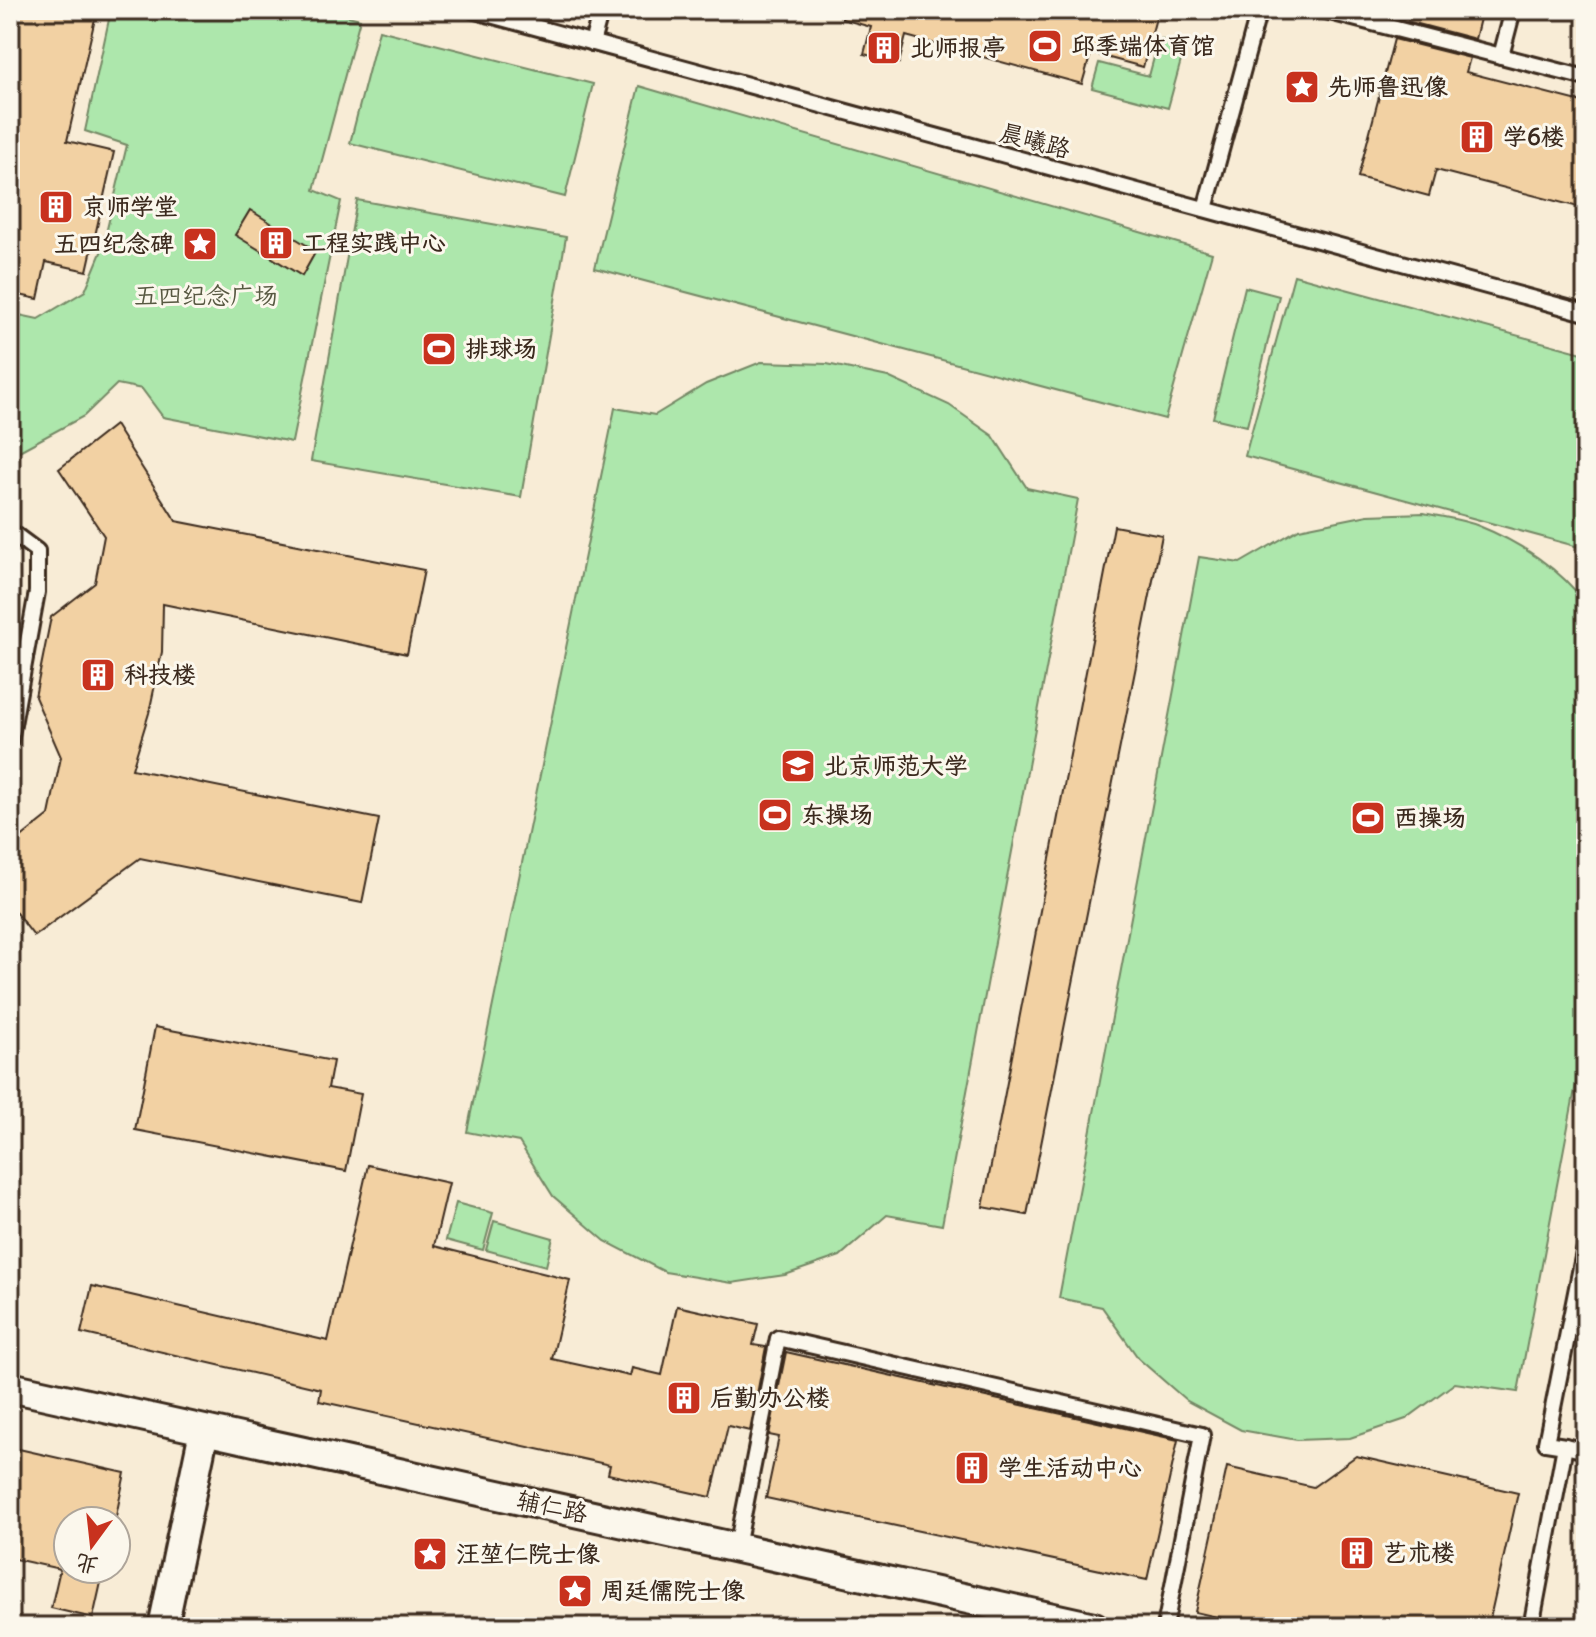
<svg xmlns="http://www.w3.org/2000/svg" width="1596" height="1637" viewBox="0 0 1596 1637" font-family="Delius,'LXGW WenKai TC',sans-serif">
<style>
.built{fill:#f8ecd6;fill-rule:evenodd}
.green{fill:#ade7ac;stroke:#748865;stroke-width:2}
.building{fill:#f2d1a3;stroke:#3b2a1e;stroke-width:2}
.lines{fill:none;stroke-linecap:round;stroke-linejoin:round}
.lane-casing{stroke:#3b2a1e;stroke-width:20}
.street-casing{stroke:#3b2a1e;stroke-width:34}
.lane{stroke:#fbf7ec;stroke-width:14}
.street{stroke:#fbf7ec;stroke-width:28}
.labels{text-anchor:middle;stroke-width:6;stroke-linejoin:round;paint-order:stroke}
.poi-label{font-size:24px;font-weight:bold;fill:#3b2a1e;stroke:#fbf7ec;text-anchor:start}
.street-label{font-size:24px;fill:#3b2a1e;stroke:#fbf7ec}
.park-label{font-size:24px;fill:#585942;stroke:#fbf7ec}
</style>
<rect width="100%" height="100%" fill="#fbf7ec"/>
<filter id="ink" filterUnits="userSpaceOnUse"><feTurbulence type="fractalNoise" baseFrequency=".0125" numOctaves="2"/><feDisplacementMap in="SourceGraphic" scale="16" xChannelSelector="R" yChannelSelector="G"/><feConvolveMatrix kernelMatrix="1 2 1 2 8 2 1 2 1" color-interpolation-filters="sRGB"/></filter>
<g filter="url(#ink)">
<!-- built -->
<path class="built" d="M10 10H1586V1627H10ZM68 1521H116V1569H68Z"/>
<!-- green -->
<g class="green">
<polygon points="111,10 324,10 360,19 314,190 341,201 292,442 163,417 142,389 117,384 84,416 10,456 10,313 38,319 85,291 102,250 127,145 85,131"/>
<polygon points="379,30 593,84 565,197 350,143"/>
<polygon points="1159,39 1185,46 1168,108 1092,88 1099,63 1149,76"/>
<polygon points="639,86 1212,253 1165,419 595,268"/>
<polygon points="357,200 566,237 521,497 311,461"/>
<polygon points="1294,275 1586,354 1586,549 1245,456"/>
<polygon points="1245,287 1279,296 1247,426 1213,418"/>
<polygon points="761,362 827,364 888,377 949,405 993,436 1027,488 1078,499 942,1225 887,1215 840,1256 785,1275 732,1283 665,1272 605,1241 553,1196 519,1142 467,1132 615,408 655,415 706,384"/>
<path d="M1424 513C1441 517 1462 519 1479 526 1519 542 1561 569 1586 604V1031L1518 1392 1455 1383 1406 1419 1350 1438 1297 1440 1241 1430 1187 1401 1139 1359 1102 1307 1059 1298 1199 557 1240 563 1299 529 1368 515Z"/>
<polygon points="456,1203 493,1213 483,1250 446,1240"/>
<polygon points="494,1221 553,1238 546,1266 486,1250"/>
</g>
<!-- building -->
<g class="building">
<polygon points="10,10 97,10 67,141 114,152 87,271 46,262 38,299 10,293"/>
<polygon points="843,10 1158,10 1143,67 1091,53 1082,84 906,36 899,63 864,54 871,27 842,19"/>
<polygon points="1401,10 1482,10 1475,39 1399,19"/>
<polygon points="1394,39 1470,58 1466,72 1586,103 1586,209 1436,170 1429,196 1358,177"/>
<polygon points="250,210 316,251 302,276 235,235"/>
<polygon points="115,425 176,521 424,570 407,654 163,604 162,652 149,713 132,769 379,819 362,903 140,858 34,936 10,905 10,846 49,815 61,757 35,697 51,617 95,583 104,536 59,469"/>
<polygon points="1114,526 1162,535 1027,1215 983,1207"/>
<polygon points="155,1027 333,1061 328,1088 361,1094 346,1171 135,1130"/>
<polygon points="368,1165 449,1183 434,1246 570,1280 552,1359 630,1376 632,1368 662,1375 677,1306 758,1324 753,1345 766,1347 750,1431 728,1426 711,1497 608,1474 610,1465 319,1401 321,1389 81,1333 92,1286 328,1341"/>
<polygon points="786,1352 1178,1440 1147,1580 766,1498 779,1437 769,1435"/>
<polygon points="10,1447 125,1473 115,1521 68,1521 68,1569 104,1569 93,1618 51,1608 60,1569 10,1558"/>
<polygon points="1356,1456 1518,1493 1488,1627 1261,1627 1195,1612 1227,1467 1313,1487"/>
</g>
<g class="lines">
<!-- lane casing -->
<g class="lane-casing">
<g id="lane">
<polyline points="472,10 1586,313"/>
<polyline points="1322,10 1501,56 1513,10"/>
<polyline points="592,43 601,10"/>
<polyline points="1501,56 1586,78"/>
<polyline points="1205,209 1259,10"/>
<polyline points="10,531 37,551 37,592 10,741"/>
<polyline points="1565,1446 1586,1451"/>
<polyline points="737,1547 778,1338 1202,1435 1165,1627"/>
<polyline points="1531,1627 1565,1446 1546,1443 1586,1242"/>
</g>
</g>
<!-- street casing -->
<g class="street-casing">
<g id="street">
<polyline points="10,1387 1094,1627"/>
<polyline points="163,1627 204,1431"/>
</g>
</g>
<!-- lane -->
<use href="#lane" class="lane"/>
<!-- street -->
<use href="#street" class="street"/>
</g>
</g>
<!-- icons -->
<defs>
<g id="stadium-square" transform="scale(1.8)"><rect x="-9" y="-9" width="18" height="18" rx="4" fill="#c8321e" stroke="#fbf7ec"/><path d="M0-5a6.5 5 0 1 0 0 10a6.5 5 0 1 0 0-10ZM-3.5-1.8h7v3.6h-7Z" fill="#fff"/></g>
<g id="building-square" transform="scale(1.8)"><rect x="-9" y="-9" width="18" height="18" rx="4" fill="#c8321e" stroke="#fbf7ec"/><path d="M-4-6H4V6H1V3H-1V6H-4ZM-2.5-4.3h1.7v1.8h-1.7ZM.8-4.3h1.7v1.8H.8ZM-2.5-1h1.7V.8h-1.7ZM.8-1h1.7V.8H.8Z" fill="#fff"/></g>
<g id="sight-square" transform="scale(1.8)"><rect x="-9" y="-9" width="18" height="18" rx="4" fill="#c8321e" stroke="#fbf7ec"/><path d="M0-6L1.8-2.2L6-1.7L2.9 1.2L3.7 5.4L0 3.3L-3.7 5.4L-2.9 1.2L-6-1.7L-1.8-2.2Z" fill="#fff"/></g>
<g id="university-square" transform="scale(1.8)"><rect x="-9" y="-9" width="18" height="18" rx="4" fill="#c8321e" stroke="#fbf7ec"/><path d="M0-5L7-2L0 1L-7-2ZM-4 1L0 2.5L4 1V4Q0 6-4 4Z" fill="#fff"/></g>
</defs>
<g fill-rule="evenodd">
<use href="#stadium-square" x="1045" y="46"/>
<use href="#building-square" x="884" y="48"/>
<use href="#sight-square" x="1302" y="87"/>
<use href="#building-square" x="1477" y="137"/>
<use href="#building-square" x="56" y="207"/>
<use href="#building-square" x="276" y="243"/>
<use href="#sight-square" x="200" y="244"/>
<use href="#stadium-square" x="439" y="349"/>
<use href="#building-square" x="98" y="675"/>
<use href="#university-square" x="798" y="766"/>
<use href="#stadium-square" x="775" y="815"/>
<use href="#stadium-square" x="1368" y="818"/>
<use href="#building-square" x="684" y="1398"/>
<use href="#building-square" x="972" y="1468"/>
<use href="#building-square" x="1357" y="1553"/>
<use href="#sight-square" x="430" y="1554"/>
<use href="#sight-square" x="575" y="1591"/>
</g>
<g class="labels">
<!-- poi labels -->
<g class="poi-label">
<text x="1071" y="54">邱季端体育馆</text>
<text x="910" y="56">北师报亭</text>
<text x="1328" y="95">先师鲁迅像</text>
<text x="1503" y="145">学6楼</text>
<text x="82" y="215">京师学堂</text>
<text x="302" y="251">工程实践中心</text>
<text x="174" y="252" text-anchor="end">五四纪念碑</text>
<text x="465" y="357">排球场</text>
<text x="124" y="683">科技楼</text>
<text x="824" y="774">北京师范大学</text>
<text x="801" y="823">东操场</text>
<text x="1394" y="826">西操场</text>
<text x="710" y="1406">后勤办公楼</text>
<text x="998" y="1476">学生活动中心</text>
<text x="1383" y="1561">艺术楼</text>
<text x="456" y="1562">汪堃仁院士像</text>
<text x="601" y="1599">周廷儒院士像</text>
</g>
<!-- street labels -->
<g class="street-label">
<text transform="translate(1035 141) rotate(15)" y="8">晨曦路</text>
<text transform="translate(552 1507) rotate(12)" y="8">辅仁路</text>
</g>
<!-- park labels -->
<g class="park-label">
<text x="206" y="304">五四纪念广场</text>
</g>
</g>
<!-- margin -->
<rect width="1596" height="1637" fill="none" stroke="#fbf7ec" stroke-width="40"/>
<rect x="20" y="20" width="1556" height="1597" fill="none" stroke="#3b2a1e" stroke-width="3" filter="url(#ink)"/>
<!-- north arrow -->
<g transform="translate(92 1545) rotate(195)"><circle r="38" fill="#fbf7ec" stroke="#aea59a" stroke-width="2"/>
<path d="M0-6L14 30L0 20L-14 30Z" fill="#c8321e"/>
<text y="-12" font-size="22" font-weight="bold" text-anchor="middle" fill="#3b2a1e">北</text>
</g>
</svg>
